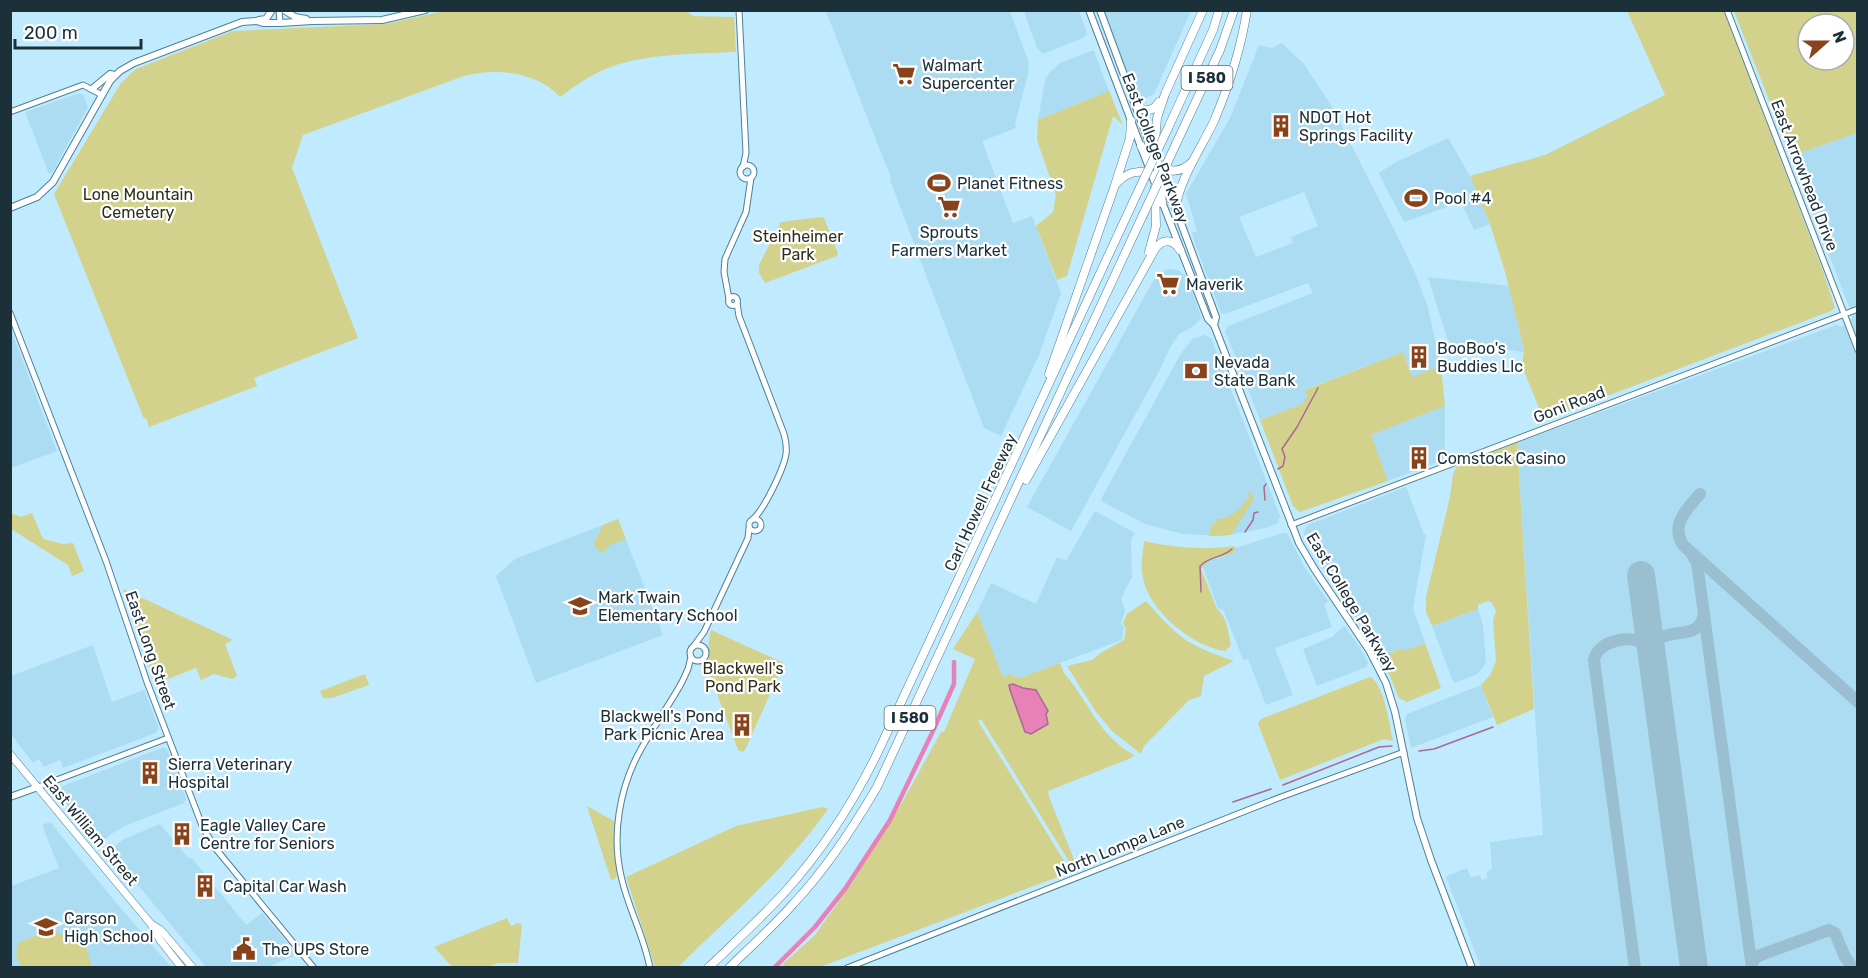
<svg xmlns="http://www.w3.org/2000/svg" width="1868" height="978" viewBox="0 0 1868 978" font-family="Rubik,sans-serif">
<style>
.built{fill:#acdcf1;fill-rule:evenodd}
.green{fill:#d3d28c;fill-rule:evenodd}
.water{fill:#e781b8;stroke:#aa6992;stroke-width:1.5}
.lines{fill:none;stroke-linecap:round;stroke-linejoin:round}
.stream{stroke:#aa6992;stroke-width:1.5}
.canal{stroke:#e781b8;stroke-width:4.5}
.taxiway{stroke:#9abfd0;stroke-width:12}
.runway{stroke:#9abfd0;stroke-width:28}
.tertiary-casing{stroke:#4e8096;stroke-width:7}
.secondary-casing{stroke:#4e8096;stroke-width:8}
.primary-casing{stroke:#4e8096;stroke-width:8}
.motorway-casing{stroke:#4e8096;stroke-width:9}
.tertiary{stroke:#fff;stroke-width:5}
.secondary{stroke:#fff;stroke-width:6}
.primary{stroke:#fff;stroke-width:7}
.motorway{stroke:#fff;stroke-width:8}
.motorway-bridge-casing{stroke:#4e8096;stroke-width:9;stroke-linecap:butt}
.motorway-bridge{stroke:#fff;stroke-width:8}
.labels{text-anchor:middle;stroke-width:4.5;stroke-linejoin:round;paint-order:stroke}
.shield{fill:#fff;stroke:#5f6e74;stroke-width:1.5}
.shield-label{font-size:15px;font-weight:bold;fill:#1b3039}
.poi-label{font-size:16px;fill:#1b3039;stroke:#fff;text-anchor:start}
.street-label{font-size:16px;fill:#1b3039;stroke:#fff}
.park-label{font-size:16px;fill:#2f2f1a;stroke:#fff}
</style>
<rect width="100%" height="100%" fill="#c0eafd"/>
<!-- built -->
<g class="built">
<polygon points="821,11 1010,11 1029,63 1028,74 1015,124 1016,128 982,141 1013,223 1032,216 1061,293 1039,355 1001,436 984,428 890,180 891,177 879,148 826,11 822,13"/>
<polygon points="1024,11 1079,11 1087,33 1085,37 1043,54 1037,48 1034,40"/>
<polygon points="1103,11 1191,11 1154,94 1137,102"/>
<path d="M1282 43 1304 64 1331 105 1398 237 1415 273 1427 304 1441 366 1412 378 1403 352 1306 389 1308 398 1306 403 1260 420 1225 331 1228 326 1313 293 1308 283 1225 314 1221 313 1195 244 1192 233 1197 231 1186 194 1230 118 1259 45 1272 48ZM1304 192 1318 226 1291 237 1293 243 1256 257 1239 217Z"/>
<polygon points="1091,51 1094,51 1109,91 1038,120 1045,80 1050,72 1060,63"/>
<polygon points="77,94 83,94 88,107 52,173 49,174 25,112"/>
<polygon points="1857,133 1857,967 1481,967 1446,877 1449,875 1467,868 1471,878 1479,875 1482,880 1488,878 1486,873 1492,869 1490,842 1543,835 1517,443 1836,325 1841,327 1853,317 1791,156"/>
<polygon points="1448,138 1470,176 1490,224 1474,230 1461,202 1404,222 1383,182 1379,173 1396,162"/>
<polygon points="1168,269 1178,270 1186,276 1199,310 1201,318 1194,326 1179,334 1172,344 1157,375 1071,531 1027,507 1152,283 1158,274"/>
<polygon points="1428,277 1509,286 1524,352 1451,343 1447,338"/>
<polygon points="10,327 57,451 11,468 10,468"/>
<polygon points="1204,335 1211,338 1280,516 1278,523 1266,528 1223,536 1182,534 1145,524 1103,502 1101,499 1180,355 1192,339"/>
<polygon points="1445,406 1445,442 1443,460 1388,481 1370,435"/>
<polygon points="1406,487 1424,534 1426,535 1413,608 1425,643 1404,651 1402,648 1382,657 1315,556 1304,534 1305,529 1308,525"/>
<polygon points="1094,512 1097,512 1135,533 1131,540 1132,577 1121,598 1125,611 1121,623 1124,628 1122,640 1020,678 1015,675 1002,677 977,612 991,583 1036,604 1057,557 1066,561"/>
<polygon points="618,519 663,635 536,683 496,576 515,559"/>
<polygon points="1282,533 1286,533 1288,535 1305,568 1328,601 1324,605 1332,627 1275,648 1293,695 1266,705 1248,659 1243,660 1224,611 1218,608 1203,567 1211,559 1219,558 1232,554 1236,548"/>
<polygon points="1478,609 1483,625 1486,660 1484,666 1477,674 1455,683 1452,679 1432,626"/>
<polygon points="1343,627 1345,627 1358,645 1368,662 1367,667 1317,686 1303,649 1332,637"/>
<polygon points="93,645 112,702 144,690 159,728 156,733 63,768 60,760 44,767 39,759 33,763 11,734 11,676"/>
<polygon points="1481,685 1493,717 1411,748 1405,719 1407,714"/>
<polygon points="164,747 167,749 186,798 184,803 127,825 111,834 102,842 96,842 60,796 59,791 63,786"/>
<polygon points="50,822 113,899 171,967 11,968 11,886 59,868 42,825"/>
<polygon points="160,824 188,858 192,858 246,925 262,913 295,952 293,956 268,967 206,967 137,884 130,882 108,855 109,850 124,839"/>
</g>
<!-- green -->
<g class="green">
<path d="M448 10H685L693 16 734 17 736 52C695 54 647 53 608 68 590 75 575 86 560 97 536 71 497 68 464 76L303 135 292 168 358 338 254 378 257 386 149 427 146 418 144 419 54 194 121 83 136 69 233 31 386 24Z"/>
<polygon points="1627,11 1724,11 1823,271 1835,308 1831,311 1544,420 1522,366 1524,350 1506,275 1490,224 1470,176 1545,155 1665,95"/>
<path d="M1734 11H1857V133L1791 156ZM1808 24H1844V60H1808Z"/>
<polygon points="1109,91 1123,125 1113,116 1067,276 1057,280 1036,226 1053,212 1056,195 1037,140 1038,120"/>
<polygon points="822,217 824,218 838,253 837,256 765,283 759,273 759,265 781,222"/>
<polygon points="1403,352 1412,377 1441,366 1445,406 1371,435 1388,481 1300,512 1293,506 1260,420 1305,403 1304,399 1308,398 1305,390"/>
<polygon points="1517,443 1534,709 1497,725 1481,685 1490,675 1496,661 1493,620 1496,611 1492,603 1488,601 1478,605 1478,609 1432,626 1426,612 1426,597 1450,497 1453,474 1457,466"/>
<path d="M1248 492 1254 496 1253 501 1231 535 1209 536 1212 523 1215 524 1217 519C1224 519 1235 514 1239 509 1244 505 1244 501 1249 498Z"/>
<polygon points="11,513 21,517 32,513 43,539 63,544 73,543 84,571 72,576 68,565 11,529"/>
<polygon points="618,519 626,539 610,545 602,553 593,544 603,525"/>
<path d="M1144 541C1174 548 1204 550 1234 546L1236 548 1232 554 1211 559 1201 569 1217 609C1228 618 1228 633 1231 645L1225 651C1193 647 1149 611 1143 578 1140 565 1143 553 1144 541Z"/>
<polygon points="123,589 233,640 225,644 237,676 232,679 214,674 201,680 196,668 155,684"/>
<path d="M1146 601C1156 612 1167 625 1179 635 1195 648 1215 654 1234 661L1204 676 1201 696 1189 700 1144 746 1141 754 1112 731 1096 712 1067 666 1092 660 1102 652 1124 640 1126 629 1123 623 1127 614Z"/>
<path d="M977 612 1003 677 1010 674 1020 678 1060 663 1064 673C1090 703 1097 734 1134 755L1131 758 1048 791 1049 797 1075 862 1070 863 981 719 978 721 1071 872 820 967H786L782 965 815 935 852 883 903 801 941 732H944L975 659 953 649ZM1009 685H1018L1023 688 1046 714 1048 725 1025 732Z"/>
<path d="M711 630 784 663 745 750 742 752 738 750 707 667C710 654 707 642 711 630Z"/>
<polygon points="1425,643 1441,688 1407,702 1399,698 1382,657 1402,648 1404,651"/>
<polygon points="365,674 369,685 332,698 323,698 320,691"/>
<path d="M1370 677C1384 683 1390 727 1393 741L1384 739 1280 780 1258 724 1261 719Z"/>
<polygon points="587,806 614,821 614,849 617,876 615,879 611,880 610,877"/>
<path d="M822 807 828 809C787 868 729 917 678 967H655L626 877 736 826Z"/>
<polygon points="507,918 511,926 518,923 522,925 518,963 498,963 487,967 452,967 434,947"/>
<polygon points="50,930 85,944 92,967 21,967 16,955 18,943"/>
</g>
<!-- water -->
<polygon class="water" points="1013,684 1023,688 1036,690 1048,711 1046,714 1048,724 1031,734 1025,732 1010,690 1009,685"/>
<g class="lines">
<!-- stream -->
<g class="stream">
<polyline points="1278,469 1283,466 1285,457 1282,449 1297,427 1318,388"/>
<polyline points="1265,500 1264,487 1266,484"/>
<polyline points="1245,532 1253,520 1254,513 1258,512"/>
<path d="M1201 592 1200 566C1210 556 1222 558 1232 549"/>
<polyline points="1419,751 1434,749 1493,727"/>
<polyline points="1283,785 1379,747 1392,746"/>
<polyline points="1233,802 1271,789"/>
</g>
<!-- canal -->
<polyline class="canal" points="774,968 815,927 845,889 890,820 933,731 954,684 954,662"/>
<!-- taxiway -->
<g class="taxiway">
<path d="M1700 494C1687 509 1670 524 1683 545L1858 702"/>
<polyline points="1691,553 1697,563 1752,968"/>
<path d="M1651 656C1655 618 1700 648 1704 613"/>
<polyline points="1752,967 1753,960 1758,956 1829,930 1835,933 1845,957 1853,968"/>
<path d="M1635 968 1594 660C1598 641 1627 635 1643 643L1651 656"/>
</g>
<!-- runway -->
<polyline class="runway" points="1641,575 1694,968"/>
<!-- tertiary casing -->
<g class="tertiary-casing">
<g id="tertiary">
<polyline points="279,10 280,23"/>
<polyline points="739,10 746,153 743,167"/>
<polyline points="1727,10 1858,350"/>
<polyline points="10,112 83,85 102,95"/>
<circle cx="747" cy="172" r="7"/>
<circle cx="733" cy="301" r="4.5"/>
<polyline points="729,299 724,272 725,259 746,212 751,178"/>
<path d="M737 303 739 316 784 434C786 441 787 447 786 454 784 468 764 510 753 519"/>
<polyline points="10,313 106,561 147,682 203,828 216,849 314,968"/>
<circle cx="755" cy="525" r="6"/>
<polyline points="1291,525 1858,309"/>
<circle cx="698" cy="653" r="8"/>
<polyline points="693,647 704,632 748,538 749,528"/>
<polyline points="38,787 168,738"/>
<path d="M650 968C644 936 629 910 622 880 611 837 619 788 641 749 653 727 669 706 682 682L688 669 691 657"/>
<polyline points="847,968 1281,797 1404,752"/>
</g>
</g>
<!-- secondary casing -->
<g class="secondary-casing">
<g id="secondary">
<polyline points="284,10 295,17 306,19"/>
<polyline points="1089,10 1157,189"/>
<polyline points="1100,10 1150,145"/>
<polyline points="259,20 266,19 272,10"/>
<polyline points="92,89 110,74 115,75"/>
<polyline points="1161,199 1208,319 1214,325 1299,543 1315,570 1369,650 1386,683 1395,712 1417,818 1431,860 1472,968"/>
<polyline points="1175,207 1216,317 1214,325"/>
<polyline points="10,208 37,197 53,182 110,81 120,71 134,63 242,22 257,21 263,23 280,23 312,21 382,20 425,10"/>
<polyline points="10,797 38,787"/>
</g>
</g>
<!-- primary casing -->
<g class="primary-casing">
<g id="primary">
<polyline points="10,754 151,924 160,940 182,968"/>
<polyline points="151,924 161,930 193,968"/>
</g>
</g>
<!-- motorway casing -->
<g class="motorway-casing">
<g id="motorway">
<path d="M1135 104C1144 112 1152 113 1159 102"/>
<polyline points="1169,126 1213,30 1219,10"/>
<polyline points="1149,142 1152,160"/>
<polyline points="1176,144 1220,50 1234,10"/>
<path d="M1141 146C1150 165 1173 181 1192 162"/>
<path d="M1117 183C1129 169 1148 168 1161 181 1166 186 1168 193 1171 199"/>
<polyline points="1162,203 1155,142 1157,118 1165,94 1203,10"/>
<path d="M1176 210C1176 185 1203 145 1214 121 1229 86 1241 48 1247 10"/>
<polyline points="1149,252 1156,226 1155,187"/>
<polyline points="1049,374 1114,188 1130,138 1131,121"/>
<path d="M1026 480 1155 249C1163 238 1173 239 1180 250"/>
<path d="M708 968C734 943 760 919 784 893 822 851 853 803 878 752L1135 198"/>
<path d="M729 968C751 946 774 926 794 903 827 868 853 828 877 787L1142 217"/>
</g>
</g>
<!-- tertiary -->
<use href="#tertiary" class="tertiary"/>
<!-- secondary -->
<use href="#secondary" class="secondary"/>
<!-- primary -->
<use href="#primary" class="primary"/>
<!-- motorway -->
<use href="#motorway" class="motorway"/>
<!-- motorway-bridge casing -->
<g class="motorway-bridge-casing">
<g id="motorway-bridge">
<polyline points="1135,198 1169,126"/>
<polyline points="1142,217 1176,144"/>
</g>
</g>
<!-- motorway-bridge -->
<use href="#motorway-bridge" class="motorway-bridge"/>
</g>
<!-- icons -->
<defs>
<g id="supermarket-bare" transform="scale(1.8)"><path d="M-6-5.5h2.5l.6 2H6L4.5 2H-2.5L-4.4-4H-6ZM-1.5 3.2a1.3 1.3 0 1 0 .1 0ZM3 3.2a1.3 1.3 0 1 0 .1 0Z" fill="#88431b" stroke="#fff" stroke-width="2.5" paint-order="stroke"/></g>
<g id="building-bare" transform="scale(1.8)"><path d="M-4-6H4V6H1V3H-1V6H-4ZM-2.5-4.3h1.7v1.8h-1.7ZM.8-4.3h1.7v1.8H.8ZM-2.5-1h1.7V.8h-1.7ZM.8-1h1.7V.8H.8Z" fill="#88431b" stroke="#fff" stroke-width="2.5" paint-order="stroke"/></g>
<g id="stadium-bare" transform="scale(1.8)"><path d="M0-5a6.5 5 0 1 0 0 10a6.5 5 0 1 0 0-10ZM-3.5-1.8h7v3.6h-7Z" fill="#88431b" stroke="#fff" stroke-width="2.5" paint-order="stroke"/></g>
<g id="bank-bare" transform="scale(1.8)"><path d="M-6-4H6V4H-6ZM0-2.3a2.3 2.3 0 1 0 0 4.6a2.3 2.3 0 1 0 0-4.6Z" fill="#88431b" stroke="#fff" stroke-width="2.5" paint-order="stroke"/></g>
<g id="school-bare" transform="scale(1.8)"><path d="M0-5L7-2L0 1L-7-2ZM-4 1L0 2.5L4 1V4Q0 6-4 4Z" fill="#88431b" stroke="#fff" stroke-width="2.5" paint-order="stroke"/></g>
<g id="civic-bare" transform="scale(1.8)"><path d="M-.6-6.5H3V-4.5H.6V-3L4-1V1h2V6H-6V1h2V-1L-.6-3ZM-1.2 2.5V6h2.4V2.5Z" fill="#88431b" stroke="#fff" stroke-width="2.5" paint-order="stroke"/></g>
</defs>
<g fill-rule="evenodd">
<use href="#supermarket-bare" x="904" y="74"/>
<use href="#building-bare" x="1281" y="126"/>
<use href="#stadium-bare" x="939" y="183"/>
<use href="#stadium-bare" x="1416" y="198"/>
<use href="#supermarket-bare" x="949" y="207"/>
<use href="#supermarket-bare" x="1168" y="284"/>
<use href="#building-bare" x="1419" y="357"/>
<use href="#bank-bare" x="1196" y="371"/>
<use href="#building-bare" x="1419" y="458"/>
<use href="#school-bare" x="580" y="606"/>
<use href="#building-bare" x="742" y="725"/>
<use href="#building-bare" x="150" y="773"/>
<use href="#building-bare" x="182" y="834"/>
<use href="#building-bare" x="205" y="886"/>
<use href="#school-bare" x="46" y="927"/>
<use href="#civic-bare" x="244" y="949"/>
</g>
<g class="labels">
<!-- shield labels -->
<g class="shield">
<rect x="1181.5" y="66" width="51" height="24" rx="4.5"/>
<rect x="884.5" y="706" width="51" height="24" rx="4.5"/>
</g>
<g class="shield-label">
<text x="1207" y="83">I 580</text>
<text x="910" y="723">I 580</text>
</g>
<!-- poi labels -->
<g class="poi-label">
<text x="922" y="71">Walmart<tspan x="922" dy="18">Supercenter</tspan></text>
<text x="1299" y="123">NDOT Hot<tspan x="1299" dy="18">Springs Facility</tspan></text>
<text x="957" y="189">Planet Fitness</text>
<text x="1434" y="204">Pool #4</text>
<text x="949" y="238" text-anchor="middle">Sprouts<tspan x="949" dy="18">Farmers Market</tspan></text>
<text x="1186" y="290">Maverik</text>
<text x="1437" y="354">BooBoo's<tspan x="1437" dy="18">Buddies Llc</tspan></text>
<text x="1214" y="368">Nevada<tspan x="1214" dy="18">State Bank</tspan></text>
<text x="1437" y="464">Comstock Casino</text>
<text x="598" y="603">Mark Twain<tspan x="598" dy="18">Elementary School</tspan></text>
<text x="724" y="722" text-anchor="end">Blackwell's Pond<tspan x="724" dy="18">Park Picnic Area</tspan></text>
<text x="168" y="770">Sierra Veterinary<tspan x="168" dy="18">Hospital</tspan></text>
<text x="200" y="831">Eagle Valley Care<tspan x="200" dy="18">Centre for Seniors</tspan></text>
<text x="223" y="892">Capital Car Wash</text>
<text x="64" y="924">Carson<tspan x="64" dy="18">High School</tspan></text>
<text x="262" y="955">The UPS Store</text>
</g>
<!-- street labels -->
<g class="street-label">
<text transform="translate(1156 148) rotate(69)" y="6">East College Parkway</text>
<text transform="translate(1805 175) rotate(69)" y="6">East Arrowhead Drive</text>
<text transform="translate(1569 404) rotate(-21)" y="6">Goni Road</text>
<text transform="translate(980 502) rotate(-65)" y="6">Carl Howell Freeway</text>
<text transform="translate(1352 602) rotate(59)" y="6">East College Parkway</text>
<text transform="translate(151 650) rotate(71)" y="6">East Long Street</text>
<text transform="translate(91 830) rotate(50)" y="6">East William Street</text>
<text transform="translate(1120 846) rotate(-22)" y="6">North Lompa Lane</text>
</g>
<!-- park labels -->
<g class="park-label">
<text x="138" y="200">Lone Mountain<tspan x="138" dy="18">Cemetery</tspan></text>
<text x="798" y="242">Steinheimer<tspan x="798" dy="18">Park</tspan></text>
<text x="743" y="674">Blackwell's<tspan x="743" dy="18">Pond Park</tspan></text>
</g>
</g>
<!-- border -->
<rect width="1868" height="978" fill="none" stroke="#1b3039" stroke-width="24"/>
<!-- north arrow -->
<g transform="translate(1826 42) rotate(69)"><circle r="28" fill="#ffffff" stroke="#a4acb0" stroke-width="1.5"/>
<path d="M0-4.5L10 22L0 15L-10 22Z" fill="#88431b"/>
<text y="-9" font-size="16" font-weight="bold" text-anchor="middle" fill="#1b3039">N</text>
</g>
<!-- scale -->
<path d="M15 39v9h126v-9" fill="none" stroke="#1b3039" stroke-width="3"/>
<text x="24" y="39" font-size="18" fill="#1b3039" stroke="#ffffff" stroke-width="4.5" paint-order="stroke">200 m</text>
</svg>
